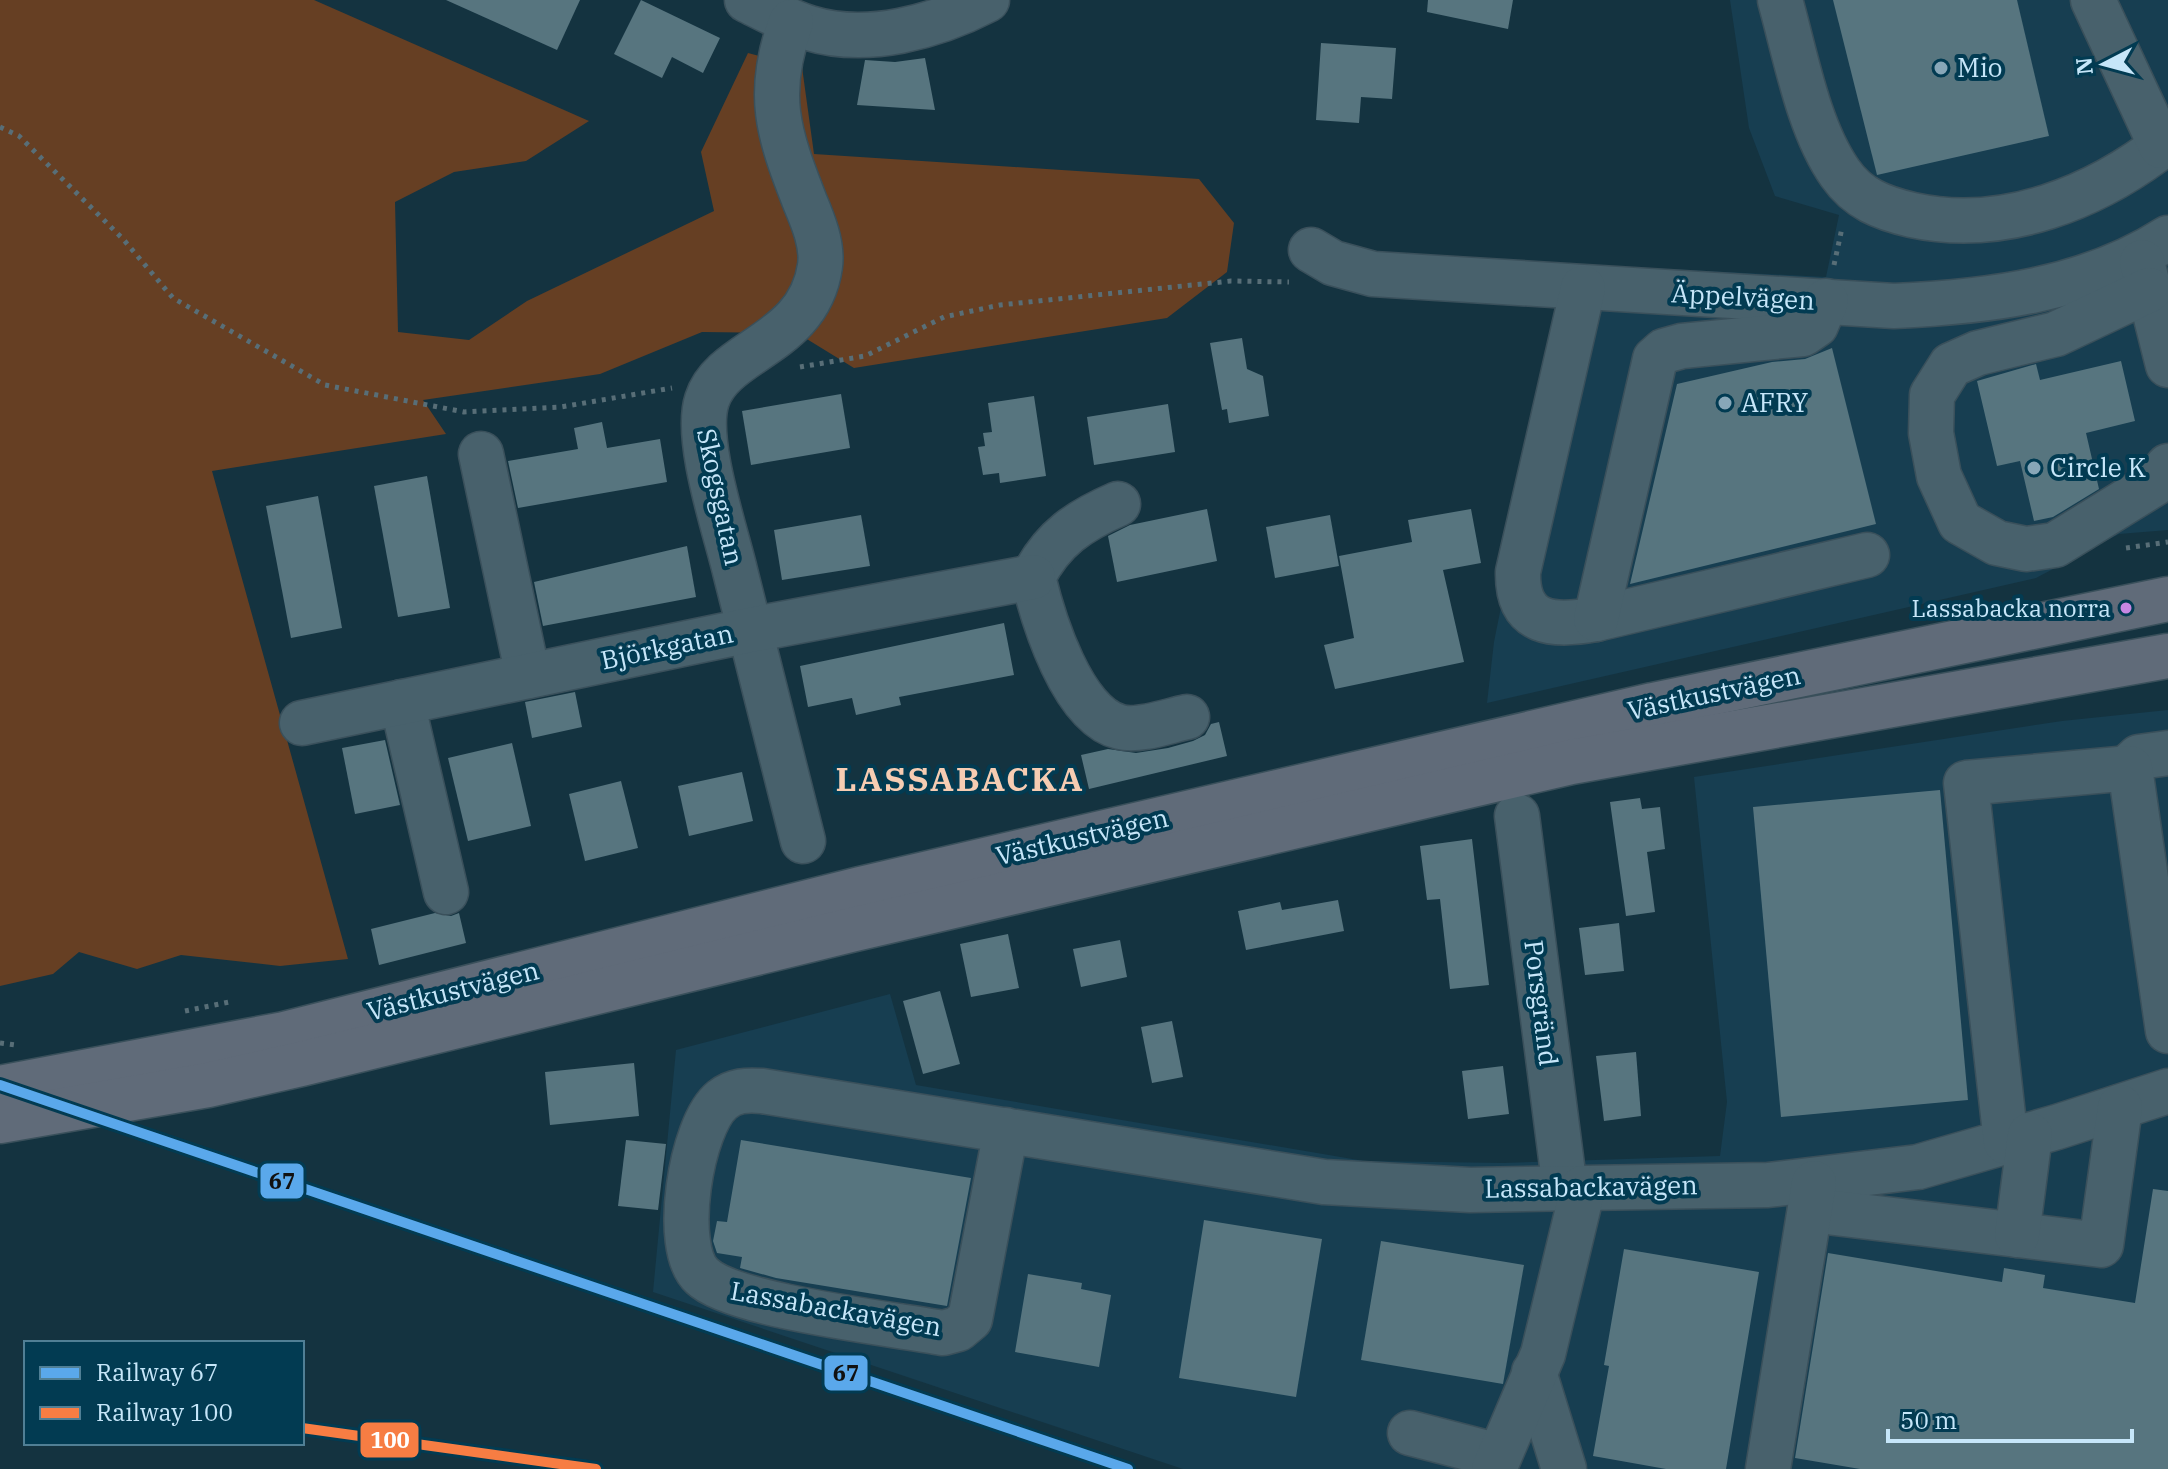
<svg xmlns="http://www.w3.org/2000/svg" width="2168" height="1469" viewBox="0 0 2168 1469" font-family="'IBM Plex Serif',serif">
<style>
.built{fill:#173e51}
.green{fill:#663f23}
.building{fill:#57757f}
.lines{fill:none;stroke-linecap:round;stroke-linejoin:round}
.minor-casing{stroke:#3a505b;stroke-width:47}
.major-casing{stroke:#3a505b;stroke-width:47}
.path{stroke:#586e77;stroke-width:5;stroke-dasharray:4 6;stroke-linecap:butt}
.minor{stroke:#48616c;stroke-width:44}
.major{stroke:#606b79;stroke-width:44}
.rail-1-casing{stroke:#023b52;stroke-width:16}
.rail-2-casing{stroke:#023b52;stroke-width:16}
.rail-1{stroke:#5aa8eb;stroke-width:10}
.rail-2{stroke:#f77d43;stroke-width:10}
.poi-dot{fill:#88a7b8;stroke:#023b52;stroke-width:3}
.bus-dot{fill:#c787e3;stroke:#023b52;stroke-width:3}
.labels{text-anchor:middle;stroke-width:8;stroke-linejoin:round;paint-order:stroke}
.bus-label{font-size:24px;fill:#c6e6f9;stroke:#023b52;text-anchor:end}
.poi-label{font-size:26px;fill:#c6e6f9;stroke:#023b52;text-anchor:start}
.street-label{font-size:26px;fill:#c6e6f9;stroke:#023b52}
.district-label{font-size:34px;font-weight:bold;letter-spacing:2px;fill:#f6ccb2;stroke:#023b52}
.line-badge{stroke:#023b52;stroke-width:3}
.badge-label{font-size:22px;text-anchor:middle;font-weight:bold;fill:#fff}
.pale-badge-label{font-size:22px;text-anchor:middle;font-weight:bold;fill:#111}
</style>
<rect width="100%" height="100%" fill="#143340"/>
<!-- built -->
<g class="built">
<polygon points="1730,0 2168,0 2168,530 2119,534 2036,578 1487,703 1494,642 1570,264 1826,277 1839,215 1775,196 1749,128"/>
<polygon points="2168,710 2168,1469 1183,1469 653,1292 676,1050 890,994 916,1085 1364,1161 1503,1163 1720,1156 1727,1102 1694,777 2062,721"/>
</g>
<!-- green -->
<polygon class="green" points="0,0 314,0 589,121 526,161 454,172 395,202 398,332 469,340 527,301 714,211 701,152 748,53 802,67 814,154 1199,179 1234,223 1227,272 1167,318 854,368 797,333 702,332 600,374 423,400 446,434 212,471 348,959 280,966 181,955 137,969 79,952 53,974 0,986"/>
<!-- building -->
<g class="building">
<polygon points="446,0 580,0 557,50"/>
<polygon points="641,0 720,38 703,73 672,57 662,78 614,54"/>
<polygon points="1428,0 1513,0 1508,29 1427,12"/>
<polygon points="1833,0 2017,0 2049,136 1877,175"/>
<polygon points="1321,43 1396,48 1392,99 1361,97 1359,123 1316,120"/>
<polygon points="925,58 935,110 857,105 865,60 895,62"/>
<polygon points="1242,338 1247,369 1263,376 1269,416 1229,423 1227,409 1222,410 1210,343"/>
<polygon points="1832,348 1876,524 1630,584 1677,384 1772,362 1805,359"/>
<polygon points="2121,361 2135,421 2086,433 2099,489 2053,517 2034,521 2020,461 1997,466 1977,381 2036,364 2040,380"/>
<polygon points="841,394 850,448 751,465 742,411"/>
<polygon points="1034,396 1046,476 1000,483 999,473 983,475 978,447 985,446 983,433 992,432 988,403"/>
<polygon points="1168,404 1175,452 1094,465 1087,417"/>
<polygon points="602,422 607,448 660,439 667,482 518,508 508,461 578,449 574,428"/>
<polygon points="427,476 450,608 398,617 374,486"/>
<polygon points="318,496 342,628 291,638 266,506"/>
<polygon points="1207,509 1217,561 1117,582 1108,536 1130,525"/>
<polygon points="1471,509 1481,563 1443,570 1464,662 1335,689 1324,645 1354,638 1339,556 1412,542 1408,520"/>
<polygon points="861,515 870,566 782,580 774,530"/>
<polygon points="1330,515 1339,566 1275,578 1266,527"/>
<polygon points="687,546 696,597 543,626 534,582"/>
<polygon points="1004,623 1014,675 899,697 901,705 856,715 852,698 808,707 800,666"/>
<polygon points="575,692 582,727 532,738 525,702"/>
<polygon points="1219,722 1227,756 1089,789 1081,755 1108,749 1136,753 1168,748 1193,741 1205,735 1211,724"/>
<polygon points="385,740 400,805 355,814 342,748"/>
<polygon points="512,743 531,826 468,841 448,758"/>
<polygon points="742,772 753,821 689,836 678,786"/>
<polygon points="621,781 638,848 585,861 569,794"/>
<polygon points="1940,790 1968,1100 1781,1117 1753,807"/>
<polygon points="1640,798 1642,809 1660,807 1665,849 1647,852 1655,912 1626,916 1610,802"/>
<polygon points="1472,839 1489,985 1450,989 1440,899 1427,900 1420,846"/>
<polygon points="1338,900 1344,931 1246,950 1238,911 1280,902 1282,910"/>
<polygon points="435,913 451,916 459,913 466,943 379,965 371,929"/>
<polygon points="1619,923 1624,971 1585,975 1579,928"/>
<polygon points="1008,934 1019,988 971,997 960,944"/>
<polygon points="1120,940 1127,977 1081,987 1073,949"/>
<polygon points="940,991 960,1064 923,1074 903,1001"/>
<polygon points="1172,1021 1183,1077 1152,1083 1141,1027"/>
<polygon points="1636,1052 1641,1116 1604,1121 1596,1056"/>
<polygon points="634,1063 639,1116 550,1125 545,1072"/>
<polygon points="1503,1066 1509,1114 1468,1119 1462,1071"/>
<polygon points="626,1140 666,1144 658,1210 618,1206"/>
<polygon points="741,1140 971,1178 947,1306 776,1278 740,1268 742,1257 717,1253 713,1241 717,1221 727,1222"/>
<polygon points="2153,1189 2168,1191 2168,1469 1860,1469 1795,1458 1828,1253 2002,1282 2004,1268 2045,1275 2043,1288 2135,1303"/>
<polygon points="1204,1220 1322,1239 1296,1397 1179,1378"/>
<polygon points="1381,1241 1524,1265 1503,1384 1361,1360"/>
<polygon points="1624,1249 1759,1272 1726,1469 1666,1469 1593,1456 1609,1366 1604,1365"/>
<polygon points="1028,1274 1082,1283 1081,1289 1111,1295 1099,1367 1015,1352"/>
</g>
<g class="lines">
<!-- minor casing -->
<g class="minor-casing">
<g id="minor">
<path d="M747 0C767 10 787 21 809 28 867 46 935 27 987 0"/>
<path d="M1780 0C1795 53 1808 128 1840 173 1858 199 1882 208 1912 215 2004 235 2096 198 2168 141"/>
<polyline points="2093,0 2161,146"/>
<path d="M791 22C765 94 778 133 805 202 813 221 823 245 820 266 809 345 723 349 707 400 694 439 725 529 735 571 758 661 780 751 803 841"/>
<path d="M1311 250 1333 263 1373 274 1894 306C1988 302 2087 290 2168 238"/>
<polyline points="2142,262 2168,365"/>
<path d="M1583 288 1518 572C1517 626 1554 627 1596 619L1867 555"/>
<polyline points="2149,290 2056,334 1978,353 1951,365 1932,395 1931,433 1939,476 1960,522 1997,543 2026,549 2055,545 2154,484 2168,466"/>
<polyline points="481,454 528,676"/>
<path d="M1118 504C1079 521 1053 538 1033 577 1043 619 1072 715 1120 727 1139 732 1168 721 1187 717"/>
<polyline points="1596,619 1655,359 1664,351 1682,346 1803,334 1816,325 1826,301"/>
<polyline points="402,702 446,892"/>
<polyline points="302,723 750,630 1033,577"/>
<polyline points="2126,769 2139,757 2168,753"/>
<polyline points="1517,816 1565,1189"/>
<path d="M1006 1130 970 1319 958 1329 943 1333C893 1324 733 1306 702 1276 671 1248 691 1125 722 1100 734 1090 747 1090 762 1091L1324 1182 1470 1190 1768 1185 1918 1167 2057 1127 2168 1091"/>
<polyline points="2006,1142 1966,783 2130,768 2168,1031"/>
<polyline points="1810,1210 2101,1245 2120,1107"/>
<polyline points="2017,1235 2030,1135"/>
<polyline points="1534,1372 1564,1469"/>
<polyline points="1410,1433 1499,1456"/>
<polyline points="1494,1469 1543,1354 1583,1188"/>
<polyline points="1768,1469 1814,1183"/>
</g>
</g>
<!-- major casing -->
<g class="major-casing">
<g id="major">
<polyline points="0,1088 284,1034 860,889 1653,705 2168,599"/>
<polyline points="0,1121 208,1085 301,1064 851,930 1571,762 2168,656"/>
</g>
</g>
<!-- path -->
<g class="path">
<polyline points="0,127 19,136 123,239 173,298 325,385 464,412 561,407 672,388"/>
<polyline points="1834,265 1842,228"/>
<polyline points="800,367 865,356 944,317 1000,305 1231,281 1289,282"/>
<polyline points="2126,548 2168,542"/>
<polyline points="185,1011 234,1001"/>
<polyline points="0,1043 15,1045"/>
</g>
<!-- minor -->
<use href="#minor" class="minor"/>
<!-- major -->
<use href="#major" class="major"/>
<!-- rail-1 casing -->
<g class="rail-1-casing">
<polyline id="rail-1" points="0,1085 1128,1469"/>
</g>
<!-- rail-2 casing -->
<g class="rail-2-casing">
<polyline id="rail-2" points="302,1428 596,1469"/>
</g>
<!-- rail-1 -->
<use href="#rail-1" class="rail-1"/>
<!-- rail-2 -->
<use href="#rail-2" class="rail-2"/>
</g>
<!-- markers -->
<g class="poi-dot">
<circle cx="1941" cy="68" r="8"/>
<circle cx="1725" cy="403" r="8"/>
<circle cx="2034" cy="468" r="8"/>
</g>
<circle class="bus-dot" cx="2126" cy="608" r="7"/>
<g class="labels">
<!-- bus labels -->
<g class="bus-label">
<text x="2111" y="617">Lassabacka norra</text>
</g>
<!-- poi labels -->
<g class="poi-label">
<text x="1957" y="77">Mio</text>
<text x="1741" y="412">AFRY</text>
<text x="2050" y="477">Circle K</text>
</g>
<!-- street labels -->
<g class="street-label">
<text transform="translate(1743 297) rotate(3)" y="9">Äppelvägen</text>
<text transform="translate(720 497) rotate(78)" y="9">Skogsgatan</text>
<text transform="translate(667 647) rotate(-12)" y="9">Björkgatan</text>
<text transform="translate(1714 693) rotate(-12)" y="9">Västkustvägen</text>
<text transform="translate(1082 837) rotate(-13)" y="9">Västkustvägen</text>
<text transform="translate(453 991) rotate(-14)" y="9">Västkustvägen</text>
<text transform="translate(1541 1003) rotate(83)" y="9">Porsgränd</text>
<text transform="translate(1591 1187) rotate(-1)" y="9">Lassabackavägen</text>
<text transform="translate(836 1309) rotate(10)" y="9">Lassabackavägen</text>
</g>
<!-- district labels -->
<g class="district-label">
<text x="960" y="791">LASSABACKA</text>
</g>
</g>
<g class="line-badge">
<rect x="259" y="1162" width="46" height="38" rx="8" fill="#5aa8eb"/>
<rect x="823" y="1354" width="46" height="38" rx="8" fill="#5aa8eb"/>
<rect x="359" y="1421" width="61" height="38" rx="8" fill="#f77d43"/>
</g>
<g class="badge-label">
<text x="390" y="1448">100</text>
</g>
<g class="pale-badge-label">
<text x="282" y="1189">67</text>
<text x="846" y="1381">67</text>
</g>
<!-- legend -->
<rect x="24" y="1341" width="280" height="104" fill="#023b52" stroke="#507f95" stroke-width="2"/>
<rect x="40" y="1367" width="40" height="12" fill="#5aa8eb" stroke="#507f95" stroke-width="2"/>
<text x="96" y="1381" font-size="24" fill="#c6e6f9">Railway 67</text>
<rect x="40" y="1407" width="40" height="12" fill="#f77d43" stroke="#507f95" stroke-width="2"/>
<text x="96" y="1421" font-size="24" fill="#c6e6f9">Railway 100</text>
<!-- north arrow -->
<g transform="translate(2104 64) rotate(264)" stroke="#023b52" stroke-width="6" paint-order="stroke">
<path d="M0-6L14 30L0 20L-14 30Z" fill="#c6e6f9"/>
<text y="-12" font-size="22" font-weight="bold" text-anchor="middle" fill="#c6e6f9">N</text>
</g>
<!-- scale -->
<path d="M1888 1429v12h244v-12" fill="none" stroke="#c6e6f9" stroke-width="4"/>
<text x="1900" y="1429" font-size="24" fill="#c6e6f9" stroke="#023b52" stroke-width="6" paint-order="stroke">50 m</text>
</svg>
